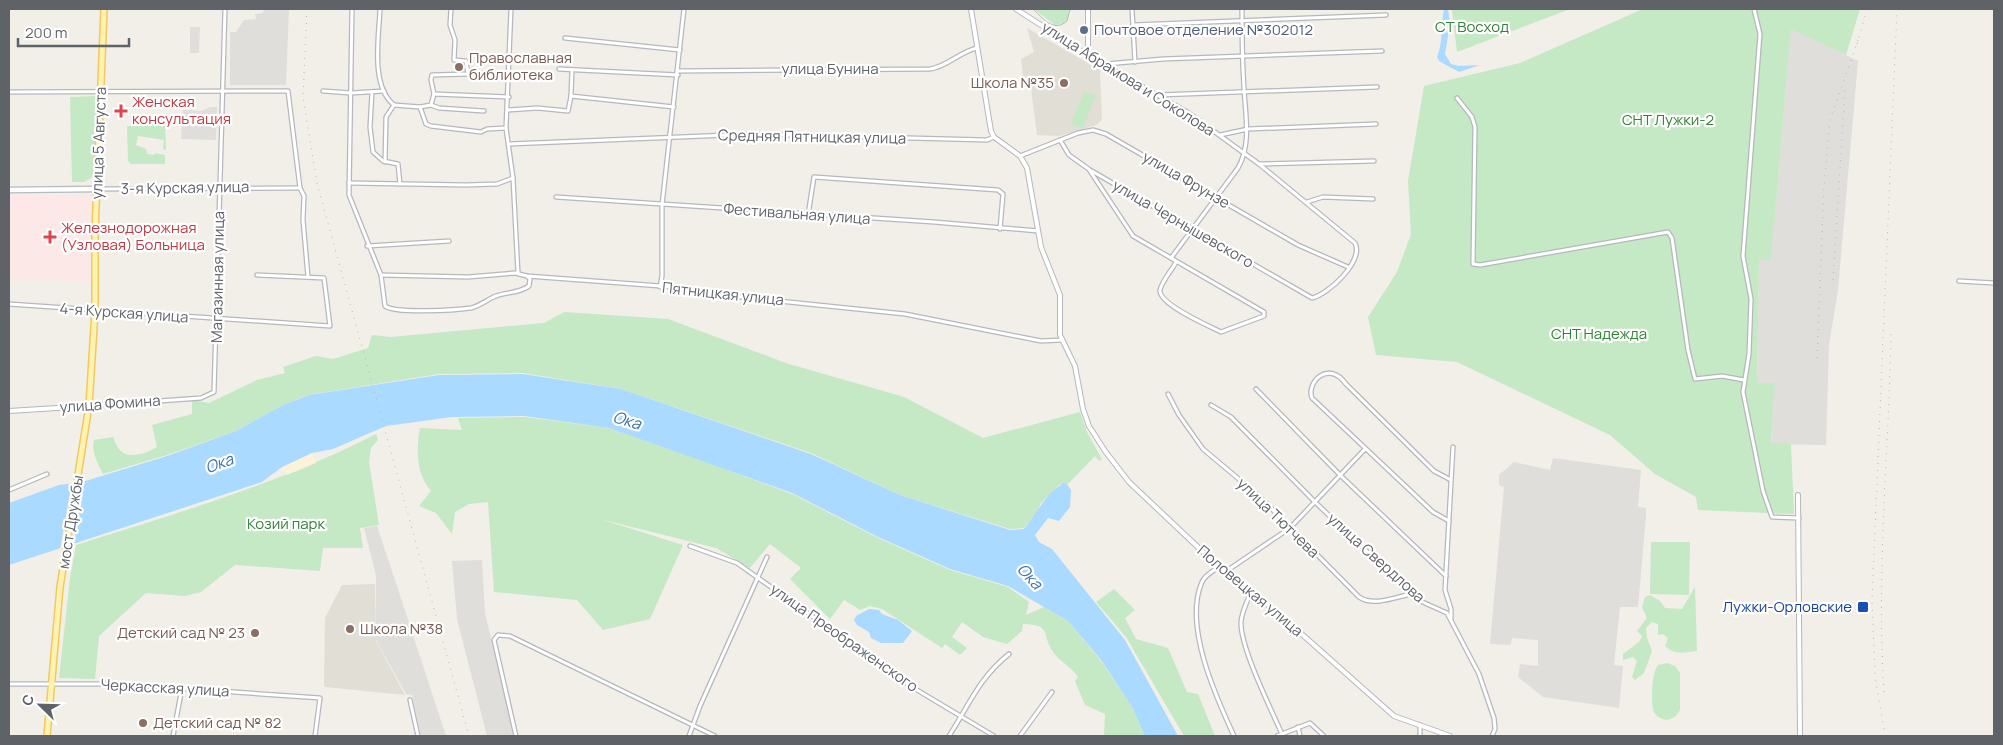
<svg xmlns="http://www.w3.org/2000/svg" width="2003" height="745" viewBox="0 0 2003 745" font-family="Manrope,sans-serif">
<style>
.industrial{fill:#e0deda}
.education{fill:#e1ded6}
.medical{fill:#fce8e6}
.green{fill:#c5e8c5}
.sand{fill:#fbf3d9}
.water{fill:#aadaff}
.pier{fill:#f1efe8}
.lines{fill:none;stroke-linecap:round;stroke-linejoin:round}
.minor-casing{stroke:#b5b8bc;stroke-width:5.5}
.tertiary-casing{stroke:#b5b8bc;stroke-width:6}
.secondary-casing{stroke:#b6babf;stroke-width:7}
.primary-casing{stroke:#f2c960;stroke-width:8}
.minor{stroke:#fff;stroke-width:3}
.tertiary{stroke:#fff;stroke-width:4}
.secondary{stroke:#fff;stroke-width:4.5}
.primary{stroke:#fff2af;stroke-width:5}
.tram{stroke:#b6b7b8;stroke-width:1}
.rail{stroke:#b6b7b8;stroke-width:1;stroke-dasharray:1 6;stroke-linecap:butt}
.service-dot{fill:#5c6f8a;stroke:#fff;stroke-width:2}
.education-dot{fill:#8d6e63;stroke:#fff;stroke-width:2}
.health-dot{fill:#e0444e;stroke:#fff;stroke-width:2}
.transit-dot{fill:#1a4fb4;stroke:#fff;stroke-width:2}
.labels{text-anchor:middle;stroke-width:4.5;stroke-linejoin:round;paint-order:stroke}
.park-label{font-size:15px;fill:#348238;stroke:#fff}
.service-label{font-size:15px;fill:#4e5e75;stroke:#fff;text-anchor:start}
.education-label{font-size:15px;fill:#785e54;stroke:#fff;text-anchor:start}
.street-label{font-size:15px;fill:#5f6368;stroke:#fff}
.health-label{font-size:15px;fill:#be3a42;stroke:#fff;text-anchor:start}
.transit-label{font-size:15px;fill:#164399;stroke:#fff;text-anchor:end}
.water-label{font-size:16px;font-style:italic;fill:#4174aa;stroke:#fff}
</style>
<rect width="100%" height="100%" fill="#f1efe8"/>
<!-- industrial -->
<g class="industrial">
<polygon points="264,9 289,9 286,85 230,85 230,32 236,32 244,20 256,19 255,14 263,13"/>
<polygon points="190,27 200,27 199,53 190,53"/>
<polygon points="1791,28 1858,61 1838,290 1829,345 1826,445 1771,444 1775,383 1757,383 1759,260 1771,260"/>
<polygon points="210,107 217,107 216,140 181,139 183,110 202,111"/>
<polygon points="1553,458 1641,470 1638,507 1646,508 1646,515 1638,607 1620,607 1614,665 1623,666 1619,708 1543,697 1518,677 1520,664 1538,666 1538,640 1512,638 1511,645 1490,644 1504,487 1499,485 1499,475 1514,462 1550,470"/>
<polygon points="377,526 397,586 446,736 421,736 412,695 406,694 376,640 376,575 364,528"/>
<polygon points="482,560 485,614 507,700 513,736 487,736 457,619 452,561"/>
</g>
<!-- education -->
<g class="education">
<polygon points="1027,28 1100,70 1102,120 1096,125 1060,136 1037,135 1031,88 1023,78 1021,59 1034,52"/>
<polygon points="375,584 376,641 405,695 325,687 324,685 325,618 342,585"/>
</g>
<!-- medical -->
<polygon class="medical" points="92,195 90,282 9,278 9,196"/>
<!-- green -->
<g class="green">
<polygon points="1034,9 1069,9 1068,18 1064,23 1055,25"/>
<polygon points="1452,9 1570,9 1457,52"/>
<polygon points="1643,9 1860,9 1846,55 1791,29 1771,260 1759,260 1757,383 1775,383 1771,443 1791,444 1794,514 1698,510 1696,497 1655,474 1610,435 1457,362 1376,355 1368,317 1397,272 1411,234 1408,181 1424,86 1520,63"/>
<polygon points="1084,91 1096,95 1083,128 1071,124"/>
<polygon points="97,96 96,175 84,182 72,182 70,97"/>
<polygon points="139,120 165,121 166,150 163,149 164,140 138,136 136,145 146,149 147,154 155,155 155,153 165,155 165,164 131,164 128,161 127,126 139,126"/>
<path d="M564 312 668 319 789 364 904 397 983 438 1080 412 1087 432 1102 459 1099 461 1095 456 1068 484 1059 485 1040 504 1038 512 1024 528 1010 529 900 495 811 453 621 389 523 373 439 374 308 395 283 405 236 431 167 455 103 474C98 464 91 452 94 440L113 437C115 441 117 448 121 451 129 460 150 452 157 447L152 425 192 414V400L209 403 257 380 285 373 283 367 316 356 333 359 368 348 372 335 391 337 544 323Z"/>
<path d="M525 417 609 428 706 462 792 494 878 538 950 570 1008 587 1029 602 1026 615 1044 607 1068 621 1101 661 1132 707 1145 736H1104L1105 714 1085 705 1075 681 1078 677C1071 666 1059 661 1053 652 1041 634 1053 625 1023 624L1022 631 1007 644 983 637 962 622 952 637 967 648 960 655 945 644 942 648 882 609 870 606 860 610 844 600 830 619 790 579 801 568 770 544 750 568 716 548 600 519 683 545 650 619 603 630 577 600 494 592 488 502 469 504 463 500 469 504 455 512 452 534 436 513 419 506 431 491C416 473 416 451 420 428L462 430 458 418Z"/>
<path d="M376 434 378 440 371 448 369 462 379 525 360 528 363 548H323L320 571 235 565 201 592 185 596 146 593 99 636 95 679 59 678 70 578 76 545C178 513 281 483 376 434Z"/>
<polygon points="1651,542 1690,542 1689,595 1650,594"/>
<path d="M1695 587 1697 651C1683 652 1677 656 1665 646L1668 638 1663 634 1658 635V624L1652 622 1646 628 1647 638 1652 651 1644 673 1635 680 1632 677 1637 661 1633 657 1623 660V654L1639 642 1642 636 1637 631 1647 618 1642 607 1645 597 1650 595 1660 601 1665 608 1682 609Z"/>
<polygon points="1114,589 1135,610 1125,618 1136,639 1168,648 1187,692 1198,694 1215,736 1184,736 1126,637 1096,602"/>
<path d="M1667 663 1675 666 1680 673V710L1675 717 1667 720C1661 719 1657 717 1654 712 1650 703 1652 672 1658 665Z"/>
</g>
<!-- sand -->
<polygon class="sand" points="312,453 316,463 287,475 281,467"/>
<!-- water -->
<g class="water">
<path d="M1444 9H1448L1450 24 1445 54 1451 64 1459 66 1480 65 1459 72 1439 61 1437 57C1443 45 1441 22 1444 9Z"/>
<path d="M523 374 621 389 811 454 900 495 1010 530 1024 529C1037 514 1048 488 1066 483L1071 490 1070 507 1059 521 1048 518 1035 535 1039 542 1052 549 1125 640 1178 736H1145L1132 707 1101 660 1068 621 1008 586 950 569 878 537 792 493 609 428 524 416 452 417 386 426 333 449 312 453 282 467 262 482 9 565V503L59 485 82 482 167 456 236 431 283 405 309 395 439 375Z"/>
<polygon points="869,609 879,610 882,614 898,620 912,631 903,643 881,643 871,638 869,632 857,625 854,620 856,616"/>
</g>
<!-- pier -->
<polygon class="pier" points="84,478 74,546 60,550 72,481"/>
<g class="lines">
<!-- minor casing -->
<g class="minor-casing">
<g id="minor">
<path d="M352 9 349 195 381 275 385 306C395 314 457 310 471 308 480 306 488 299 496 296 507 292 520 293 529 286L530 279 527 276"/>
<path d="M380 9C379 36 370 86 394 105L386 117 385 162"/>
<polyline points="451,9 450,25 455,40 454,60 466,61 468,74 484,73"/>
<polyline points="511,9 506,128 513,178 518,273"/>
<polyline points="1132,9 1135,62"/>
<polyline points="1754,9 1760,34 1743,256 1751,299 1749,354 1743,392 1763,491 1772,517 1799,518"/>
<polyline points="1133,25 1386,15"/>
<polyline points="565,38 680,50"/>
<polyline points="1106,64 1163,59 1382,51"/>
<polyline points="559,69 678,75"/>
<path d="M678 71 930 69C947 67 959 52 977 48"/>
<polyline points="323,91 351,93 384,91"/>
<polyline points="9,92 288,91 300,188 304,196 303,220 308,277"/>
<polyline points="372,92 370,127 373,152 383,161 398,164 400,184"/>
<polyline points="434,94 431,80 432,75 468,74"/>
<polyline points="1158,95 1377,87"/>
<polyline points="571,96 572,70"/>
<polyline points="1457,98 1472,117 1475,127 1473,264 1480,265 1668,232 1672,238 1688,350 1695,379 1722,376 1744,380"/>
<polyline points="394,105 420,107 426,124 431,126 481,132 487,129 506,128"/>
<polyline points="431,105 439,108 484,111"/>
<polyline points="420,107 431,105 434,94 509,97"/>
<polyline points="508,110 537,108 568,111 571,96 674,107"/>
<polyline points="1220,135 1248,129 1376,124"/>
<path d="M1060 140 1069 155 1090 170 1312 298C1329 294 1364 261 1355 243L1259 164 1219 135 1187 112 1092 58"/>
<polyline points="509,144 753,134 987,140 994,137"/>
<polyline points="1020,156 1078,133 1093,130 1106,134 1298,245 1348,267"/>
<polyline points="1259,164 1374,161"/>
<path d="M1090 171 1133 236 1264 312V316L1221 332C1209 326 1158 304 1160 290 1162 281 1172 270 1176 262"/>
<polyline points="349,183 466,185 497,184 513,178"/>
<polyline points="97,189 300,188"/>
<polyline points="556,197 934,222 1038,231"/>
<polyline points="1307,202 1323,197 1373,199"/>
<polyline points="808,215 814,177 998,190 1003,194 1000,229"/>
<polyline points="367,246 449,241"/>
<path d="M1171 258 1238 168C1252 143 1245 114 1244 87 1242 61 1242 35 1242 9"/>
<polyline points="381,275 468,277 515,273 527,276 674,287 722,295 905,314 1041,341 1062,340"/>
<polyline points="1959,281 1994,283"/>
<polyline points="660,287 662,276 662,205 684,9"/>
<polyline points="9,304 330,326 324,278 257,275"/>
<polyline points="1256,389 1341,476 1446,576"/>
<path d="M1168 394 1179 415 1203 449 1259 496 1359 597C1373 607 1396 597 1411 594"/>
<polyline points="1211,405 1231,417 1316,503 1418,600 1447,613 1479,674 1494,718 1495,729 1492,736"/>
<polyline points="89,406 201,398 214,392 225,9"/>
<polyline points="9,490 47,474"/>
<path d="M1449 521 1433 512 1312 398C1306 383 1328 359 1346 384L1434 471 1451 480"/>
<polyline points="690,546 737,563 912,687 994,736"/>
<path d="M1219 567C1213 571 1205 575 1202 582 1183 625 1216 697 1234 736"/>
<polyline points="1225,572 1290,528 1365,449"/>
<path d="M1251 592C1247 602 1242 611 1241 622 1240 647 1271 709 1282 734"/>
<polyline points="1451,619 1451,609 1445,590 1453,447"/>
<polyline points="9,684 116,684 320,698 315,736"/>
<polyline points="410,700 418,736"/>
<polyline points="1298,727 1300,736"/>
<polyline points="173,736 182,688"/>
<polyline points="516,736 494,640 498,635 510,636 715,736"/>
<polyline points="689,736 700,706 767,557"/>
<path d="M949 736C969 705 979 678 1009 654"/>
<polyline points="1020,736 1052,692"/>
<polyline points="1277,736 1310,723 1324,736"/>
<polyline points="1420,736 1420,725"/>
</g>
</g>
<!-- tertiary casing -->
<g class="tertiary-casing">
<g id="tertiary">
<polyline points="971,9 991,131 994,137 1020,156 1027,168 1041,247 1060,295 1060,335 1075,366 1083,409 1089,426 1105,451 1129,482 1219,567 1278,613 1394,716 1450,736"/>
<polyline points="1016,9 1092,58"/>
<polyline points="1086,54 1088,47 1088,9"/>
<polyline points="9,411 89,406"/>
<polyline points="1798,495 1800,736"/>
</g>
</g>
<!-- secondary casing -->
<g class="secondary-casing">
<polyline id="secondary" points="9,190 97,189"/>
</g>
<!-- primary casing -->
<g class="primary-casing">
<polyline id="primary" points="47,736 60,587 89,406 95,311 95,232 104,9"/>
</g>
<!-- minor -->
<use href="#minor" class="minor"/>
<!-- tertiary -->
<use href="#tertiary" class="tertiary"/>
<!-- secondary -->
<use href="#secondary" class="secondary"/>
<!-- primary -->
<use href="#primary" class="primary"/>
<!-- tram -->
<path class="tram" d="M1033 9C1043 18 1053 33 1067 21L1070 9"/>
<!-- rail -->
<g class="rail">
<polyline points="307,9 303,97 317,183 469,736"/>
<polyline points="1857,44 1867,9"/>
<polyline points="1833,280 1845,88"/>
<polyline points="1817,358 1824,186 1830,120 1859,37"/>
<path d="M1884 692C1876 572 1889 452 1891 332"/>
<polyline points="1885,736 1875,676 1872,600 1897,9"/>
</g>
</g>
<!-- markers -->
<circle class="service-dot" cx="1084" cy="30" r="5"/>
<g class="education-dot">
<circle cx="459" cy="67" r="5"/>
<circle cx="1064" cy="83" r="5"/>
<circle cx="350" cy="629" r="5"/>
<circle cx="255" cy="633" r="5"/>
<circle cx="143" cy="723" r="5"/>
</g>
<g class="health-dot">
<path d="M118.5 103.5h5v5h5v5h-5v5h-5v-5h-5v-5h5z"/>
<path d="M47.5 229.5h5v5h5v5h-5v5h-5v-5h-5v-5h5z"/>
</g>
<rect class="transit-dot" x="1857" y="601" width="12" height="12" rx="2.5"/>
<g class="labels">
<!-- park labels -->
<g class="park-label">
<text x="1472" y="32">СТ Восход</text>
<text x="1668" y="125">СНТ Лужки-2</text>
<text x="1599" y="339">СНТ Надежда</text>
<text x="286" y="529">Козий парк</text>
</g>
<!-- service labels -->
<g class="service-label">
<text x="1094" y="35">Почтовое отделение №302012</text>
</g>
<!-- education labels -->
<g class="education-label">
<text x="469" y="63">Православная<tspan x="469" dy="17">библиотека</tspan></text>
<text x="1054" y="88" text-anchor="end">Школа №35</text>
<text x="360" y="634">Школа №38</text>
<text x="245" y="638" text-anchor="end">Детский сад № 23</text>
<text x="153" y="728">Детский сад № 82</text>
</g>
<!-- street labels -->
<g class="street-label">
<text x="830" y="74">улица Бунина</text>
<text transform="translate(1128 79) rotate(32)" y="5">улица Абрамова и Соколова</text>
<text transform="translate(812 137) rotate(1)" y="5">Средняя Пятницкая улица</text>
<text transform="translate(99 143) rotate(-88)" y="5">улица 5 Августа</text>
<text transform="translate(1186 180) rotate(30)" y="5">улица Фрунзе</text>
<text transform="translate(185 188) rotate(-1)" y="5">3-я Курская улица</text>
<text transform="translate(797 214) rotate(4)" y="5">Фестивальная улица</text>
<text transform="translate(1183 224) rotate(30)" y="5">улица Чернышевского</text>
<text transform="translate(218 277) rotate(-89)" y="5">Магазинная улица</text>
<text transform="translate(723 294) rotate(6)" y="5">Пятницкая улица</text>
<text transform="translate(124 313) rotate(4)" y="5">4-я Курская улица</text>
<text transform="translate(110 404) rotate(-4)" y="5">улица Фомина</text>
<text transform="translate(1278 518) rotate(44)" y="5">улица Тютчева</text>
<text transform="translate(71 522) rotate(-81)" y="5">мост Дружбы</text>
<text transform="translate(1376 558) rotate(42)" y="5">улица Свердлова</text>
<text transform="translate(1250 591) rotate(40)" y="5">Половецкая улица</text>
<text transform="translate(844 638) rotate(35)" y="5">улица Преображенского</text>
<text transform="translate(165 688) rotate(3)" y="5">Черкасская улица</text>
</g>
<!-- health labels -->
<g class="health-label">
<text x="132" y="107">Женская<tspan x="132" dy="17">консультация</tspan></text>
<text x="61" y="233">Железнодорожная<tspan x="61" dy="17">(Узловая) Больница</tspan></text>
</g>
<!-- transit labels -->
<g class="transit-label">
<text x="1852" y="612">Лужки-Орловские</text>
</g>
<!-- water labels -->
<g class="water-label">
<text transform="translate(627 420) rotate(16)" y="6">Ока</text>
<text transform="translate(219 463) rotate(-20)" y="6">Ока</text>
<text transform="translate(1030 576) rotate(47)" y="6">Ока</text>
</g>
</g>
<!-- border -->
<rect width="2003" height="745" fill="none" stroke="#5f6368" stroke-width="20"/>
<!-- north arrow -->
<g transform="translate(40 705) rotate(293)" stroke="#ffffff" stroke-width="4" paint-order="stroke">
<path d="M0-4L9 19L0 12L-9 19Z" fill="#5f6368"/>
<text y="-8" font-size="14" font-weight="bold" text-anchor="middle" fill="#5f6368">С</text>
</g>
<!-- scale -->
<path d="M18 38v8h111v-8" fill="none" stroke="#5f6368" stroke-width="2.5"/>
<text x="25" y="38" font-size="15" fill="#5f6368" stroke="#ffffff" stroke-width="4" paint-order="stroke">200 m</text>
</svg>
